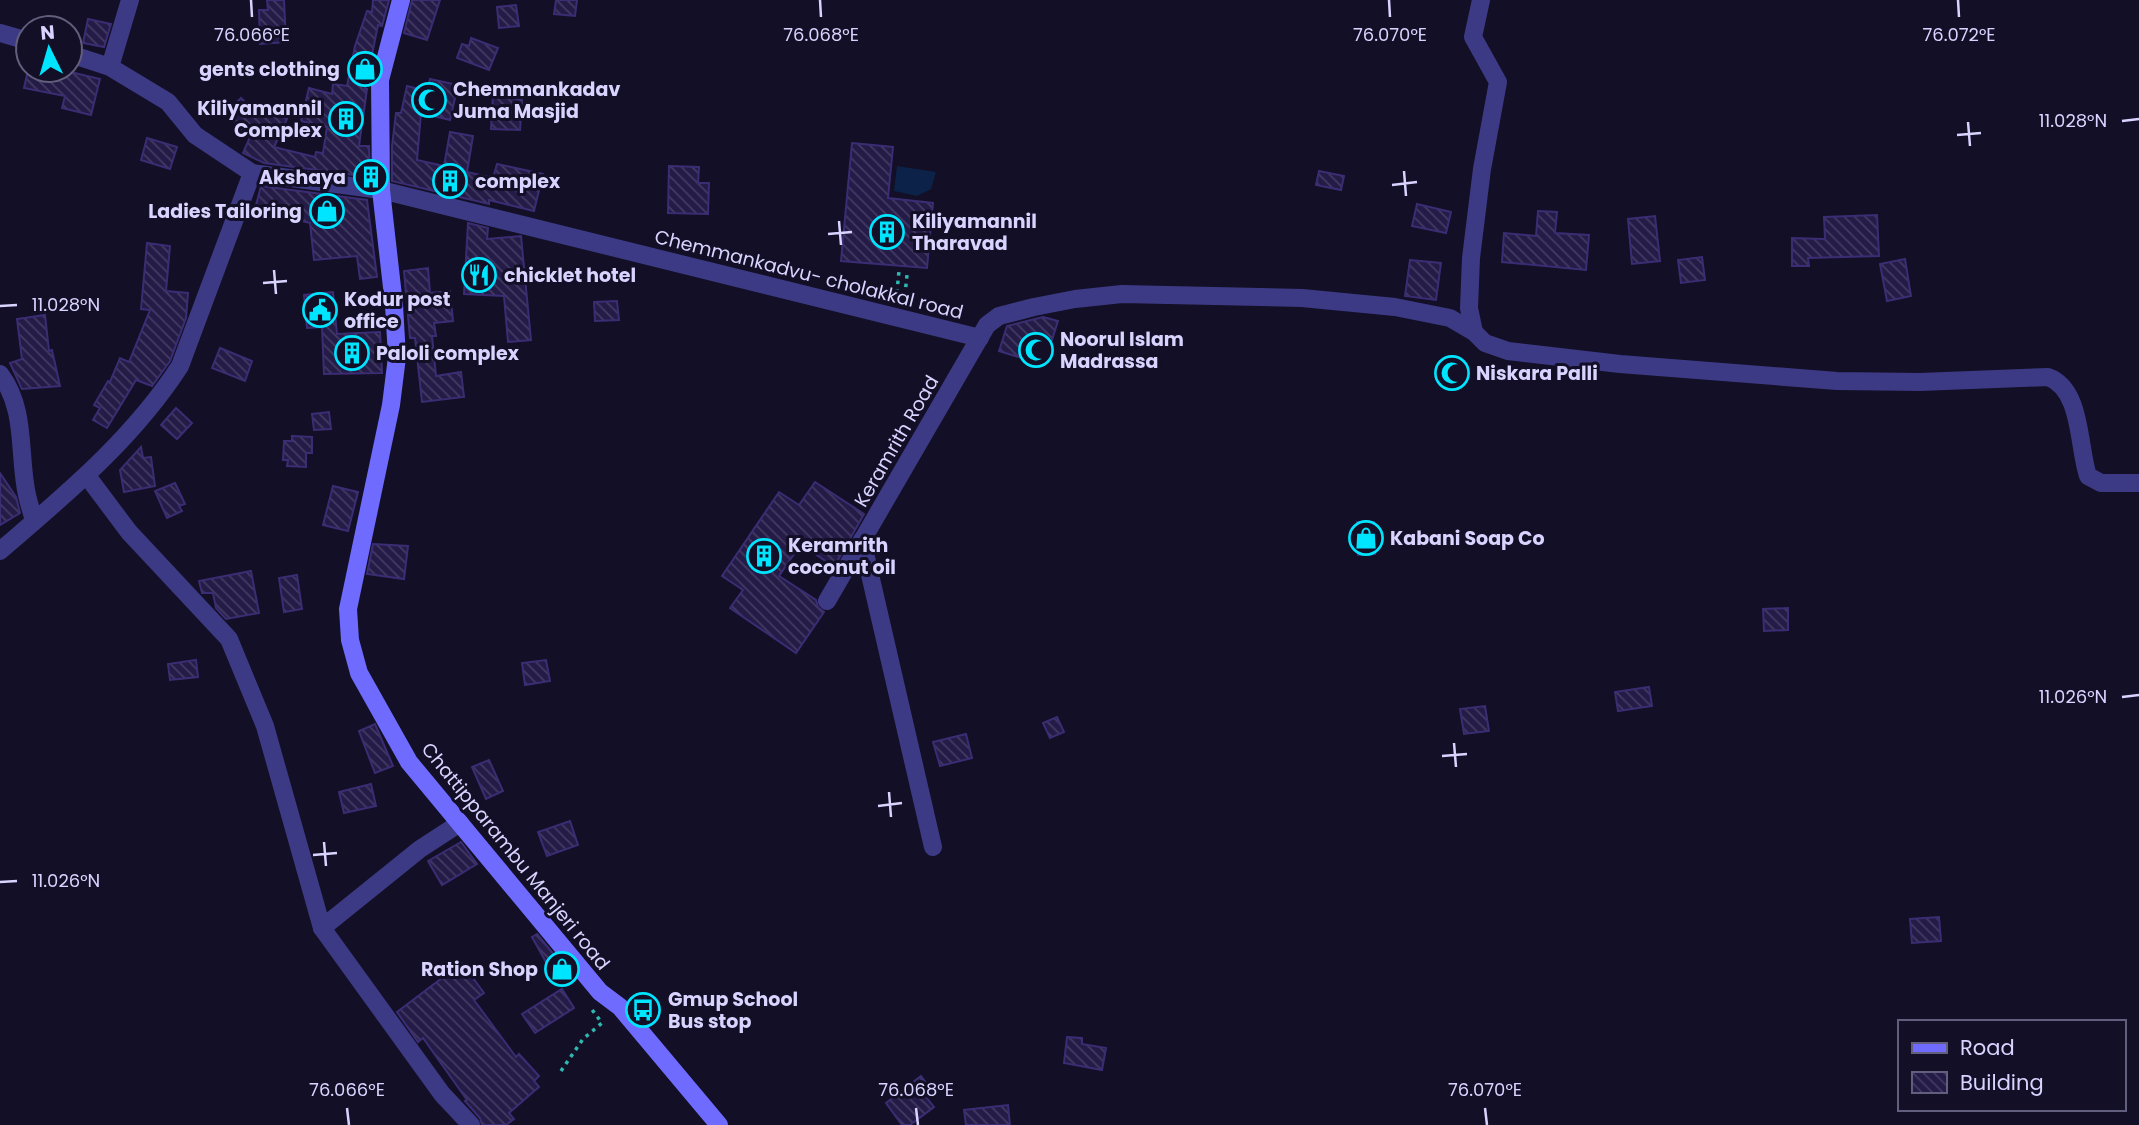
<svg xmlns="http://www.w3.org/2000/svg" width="2139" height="1125" viewBox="0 0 2139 1125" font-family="Poppins,sans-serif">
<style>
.water{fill:#0c2248}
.building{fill:url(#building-back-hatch);stroke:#3b2d73;stroke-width:2}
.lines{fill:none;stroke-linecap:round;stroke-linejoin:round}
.path{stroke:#2fb8b0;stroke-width:3.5;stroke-dasharray:3.5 5;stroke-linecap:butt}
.minor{stroke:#3d3a85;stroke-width:18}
.secondary{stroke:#6f6bff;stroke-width:18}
.ticks{fill:none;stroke:#d9d4ff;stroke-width:2.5}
.labels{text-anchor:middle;stroke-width:6;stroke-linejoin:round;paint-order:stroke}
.poi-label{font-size:19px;font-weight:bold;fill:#d9d4ff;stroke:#130f26;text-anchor:start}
.street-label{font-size:19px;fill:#d9d4ff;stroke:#130f26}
.ticks-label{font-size:18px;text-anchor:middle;fill:#d9d4ff;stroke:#130f26;stroke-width:6;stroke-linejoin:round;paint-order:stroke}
</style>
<defs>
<pattern id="building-back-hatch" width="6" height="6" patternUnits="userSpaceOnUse" patternTransform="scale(1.75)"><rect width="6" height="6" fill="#241b47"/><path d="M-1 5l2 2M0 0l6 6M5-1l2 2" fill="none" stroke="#433b63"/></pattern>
</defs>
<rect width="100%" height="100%" fill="#130f26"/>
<!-- water -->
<polygon class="water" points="897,166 936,172 931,189 917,196 894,191"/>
<!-- building -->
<g class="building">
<polygon points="267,0 284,0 286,42 260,44 259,10 268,10"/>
<polygon points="373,0 389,0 382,26 378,25 365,89 367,89 359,146 369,146 370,177 264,163 243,153 250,137 225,114 241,98 260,117 264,108 287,119 274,147 315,157 316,152 323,153 327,127 301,121 309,88 332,94 333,84 347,86 355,46 367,11 372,12"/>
<polygon points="412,0 440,0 427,40 404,33"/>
<polygon points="556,0 577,0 575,16 554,14"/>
<polygon points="516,5 519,26 499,28 497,7"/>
<polygon points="88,19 111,24 104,47 83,43"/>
<polygon points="471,38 498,48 489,70 457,58 462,44 469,46"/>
<polygon points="28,70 62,70 100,79 91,115 62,108 65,96 24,88"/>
<polygon points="430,79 458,85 450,120 421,113 417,160 444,166 450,132 473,136 467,172 493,178 497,164 543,174 534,211 489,200 489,204 392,181 392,146 396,113 401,113 407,86 427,91"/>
<polygon points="493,95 522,100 520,130 491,129"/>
<polygon points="147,138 177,147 170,169 141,160"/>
<polygon points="852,143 893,147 888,198 933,203 927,268 841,261"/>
<polygon points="669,166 699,167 698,183 709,183 708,214 668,213"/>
<polygon points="1319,171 1344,176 1341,190 1316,185"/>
<polygon points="261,186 367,200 377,277 360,279 357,256 314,260 310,223 255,209"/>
<polygon points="1417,204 1451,212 1446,233 1412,226"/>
<polygon points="1538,211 1557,212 1555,233 1589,235 1586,270 1502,262 1504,233 1536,236"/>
<polygon points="1877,215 1879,256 1808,258 1809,266 1792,266 1792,238 1825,239 1824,217"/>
<polygon points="1655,216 1660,261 1632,264 1628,219"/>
<polygon points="468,223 488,228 487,239 521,236 531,340 508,342 504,296 464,294"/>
<polygon points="147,243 170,246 166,291 188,293 186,318 170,361 152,386 136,380 107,428 93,420 100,408 94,405 108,381 110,382 120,358 129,362 150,310 141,309"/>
<polygon points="1702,257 1705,280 1681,283 1678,260"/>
<polygon points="1905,259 1911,296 1887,301 1880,264"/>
<polygon points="1410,260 1441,263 1436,300 1405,296"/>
<polygon points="428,268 430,293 450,291 453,321 434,323 436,336 432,336 436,376 461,372 464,397 422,402 415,338 410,338 404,271"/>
<polygon points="333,292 337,334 380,332 382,373 324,374 322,327 307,328 304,295"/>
<polygon points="617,301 619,320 595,321 594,302"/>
<polygon points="45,315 49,351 52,350 60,386 22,389 10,363 22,359 17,319"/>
<polygon points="1043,317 1058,321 1044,365 999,351 1007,326"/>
<polygon points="220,348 252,361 245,381 212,368"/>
<polygon points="176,408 192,423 177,439 161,425"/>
<polygon points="329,412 331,429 314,430 312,414"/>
<polygon points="292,436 312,437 312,453 306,453 306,467 287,466 288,460 283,460 284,441 292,441"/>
<polygon points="141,447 143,458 151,457 155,486 124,492 120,470"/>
<polygon points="0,473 16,497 20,513 0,525"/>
<polygon points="815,482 864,514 834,567 801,544 779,576 816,600 818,607 824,612 796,653 730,608 743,590 722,576 779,492 799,505"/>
<polygon points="175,483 185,504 179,506 182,511 167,518 155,491"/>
<polygon points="333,486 358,492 348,531 323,525"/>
<polygon points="1357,522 1374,522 1375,554 1358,555"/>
<polygon points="373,544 408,546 404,579 367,574"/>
<polygon points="251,571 259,613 226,619 216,608 213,593 202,593 199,581"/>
<polygon points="297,575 302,609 284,612 279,578"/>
<polygon points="1788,608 1788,630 1764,631 1763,609"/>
<polygon points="196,660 198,677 170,680 168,664"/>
<polygon points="546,660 550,681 525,685 522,663"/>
<polygon points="1649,687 1652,706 1618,711 1615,692"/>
<polygon points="1485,706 1489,731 1464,734 1460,709"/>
<polygon points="1057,717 1064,732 1050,738 1043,723"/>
<polygon points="375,724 393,766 375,773 359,731"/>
<polygon points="966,734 972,758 940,766 933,742"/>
<polygon points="489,760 503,791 486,799 472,767"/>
<polygon points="371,784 376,806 344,813 339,792"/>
<polygon points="570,821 578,845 547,856 538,832"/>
<polygon points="461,842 477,864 442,885 428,861"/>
<polygon points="1939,917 1941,941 1912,943 1910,919"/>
<polygon points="537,934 568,972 557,982 532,937"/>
<polygon points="462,963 484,993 474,1000 516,1057 519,1054 539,1076 534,1081 539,1087 509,1113 514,1119 506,1125 482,1125 480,1118 465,1101 467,1100 423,1038 418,1042 397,1012"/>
<polygon points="562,989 574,1008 535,1033 522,1014"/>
<polygon points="1067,1037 1082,1038 1082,1044 1106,1048 1102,1070 1064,1063"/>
<polygon points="921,1076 930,1088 923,1093 934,1107 910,1125 902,1125 886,1103"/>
<polygon points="1008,1105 1010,1125 966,1125 964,1110"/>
</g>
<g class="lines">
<!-- path -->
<g class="path">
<polyline points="896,301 899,271"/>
<polyline points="904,304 907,275"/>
<polyline points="561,1071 583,1039 602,1023 590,1007"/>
</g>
<!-- minor -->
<g class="minor">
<polyline points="0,33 28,41"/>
<polyline points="70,54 110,67 168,102 195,135 252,173 381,190 980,338"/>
<polyline points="110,67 130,0"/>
<polyline points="1474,332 1469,308 1471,258 1482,169 1498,82 1473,37 1481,0"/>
<path d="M0 374C27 410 18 454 27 495 29 504 32 513 34 521"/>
<polyline points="87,476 129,532 229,639 265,726 322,928 442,1094 471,1125"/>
<polyline points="862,540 933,847"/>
<path d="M0 551C66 494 132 440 180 366L252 173"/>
<path d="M827 601 987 325 999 316 1034 307 1075 299 1122 294 1302 298 1395 307 1450 318 1474 332 1485 343 1508 351 1620 364 1837 381 1920 382 2048 377C2082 389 2078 446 2088 476L2101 483H2139"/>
<polyline points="322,928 420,849 460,823"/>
</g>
<!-- secondary -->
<polyline class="secondary" points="401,0 380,80 381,190 394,305 397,357 391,405 348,609 350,640 359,673 409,762 600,992 620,1007 719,1125"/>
</g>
<!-- ticks -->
<path class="ticks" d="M251 0 252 17M820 0 821 17M1389 0 1390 17M1958 0 1959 17M2122 121 2139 119M1968 122 1970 146M1957 135 1981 133M1404 171 1406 196M1392 185 1417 182M839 221 841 245M828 234 852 232M274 270 276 294M263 283 287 281M0 306 17 305M2122 697 2139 695M1454 743 1456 767M1442 756 1467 754M889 792 891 817M878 806 902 803M324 842 326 866M313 855 337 853M0 882 17 881M347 1108 349 1125M916 1108 918 1125M1485 1108 1487 1125"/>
<!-- icons -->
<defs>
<g id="shop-ring" transform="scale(1.75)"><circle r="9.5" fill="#130f26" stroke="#00e5ff" stroke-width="1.5"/><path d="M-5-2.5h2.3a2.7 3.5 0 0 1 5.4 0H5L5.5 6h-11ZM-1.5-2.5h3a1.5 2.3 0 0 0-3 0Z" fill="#00e5ff"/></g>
<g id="mosque-ring" transform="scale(1.75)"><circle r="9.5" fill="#130f26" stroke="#00e5ff" stroke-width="1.5"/><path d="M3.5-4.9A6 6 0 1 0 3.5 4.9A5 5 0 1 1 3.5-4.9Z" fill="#00e5ff"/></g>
<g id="building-ring" transform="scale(1.75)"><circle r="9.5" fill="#130f26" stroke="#00e5ff" stroke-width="1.5"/><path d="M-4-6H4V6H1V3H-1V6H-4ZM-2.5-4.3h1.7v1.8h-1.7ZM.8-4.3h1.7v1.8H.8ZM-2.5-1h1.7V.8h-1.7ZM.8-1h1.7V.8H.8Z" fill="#00e5ff"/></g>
<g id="restaurant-ring" transform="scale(1.75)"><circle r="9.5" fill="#130f26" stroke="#00e5ff" stroke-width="1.5"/><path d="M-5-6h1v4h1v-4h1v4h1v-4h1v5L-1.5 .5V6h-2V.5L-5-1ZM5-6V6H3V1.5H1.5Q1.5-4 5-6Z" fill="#00e5ff"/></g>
<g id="civic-ring" transform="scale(1.75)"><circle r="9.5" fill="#130f26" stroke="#00e5ff" stroke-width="1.5"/><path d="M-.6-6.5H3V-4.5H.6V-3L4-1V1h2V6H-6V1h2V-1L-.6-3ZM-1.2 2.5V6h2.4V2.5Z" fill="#00e5ff"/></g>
<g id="bus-ring" transform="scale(1.75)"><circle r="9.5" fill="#130f26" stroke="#00e5ff" stroke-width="1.5"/><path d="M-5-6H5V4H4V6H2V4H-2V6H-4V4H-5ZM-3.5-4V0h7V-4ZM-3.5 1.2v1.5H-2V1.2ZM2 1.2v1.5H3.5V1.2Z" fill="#00e5ff"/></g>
</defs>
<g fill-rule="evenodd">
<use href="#shop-ring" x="365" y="69"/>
<use href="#mosque-ring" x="429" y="100"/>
<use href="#building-ring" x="346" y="119"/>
<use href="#building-ring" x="371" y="177"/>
<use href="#building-ring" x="450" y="181"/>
<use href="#shop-ring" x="327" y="211"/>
<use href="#building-ring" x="887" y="232"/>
<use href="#restaurant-ring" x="479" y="275"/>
<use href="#civic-ring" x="320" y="310"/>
<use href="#mosque-ring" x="1036" y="350"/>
<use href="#building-ring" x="352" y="353"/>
<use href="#mosque-ring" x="1452" y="373"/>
<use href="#shop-ring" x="1366" y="538"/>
<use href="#building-ring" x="764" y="556"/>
<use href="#shop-ring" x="562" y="969"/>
<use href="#bus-ring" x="643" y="1010"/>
</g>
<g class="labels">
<!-- poi labels -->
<g class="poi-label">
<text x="340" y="76" text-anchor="end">gents clothing</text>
<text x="453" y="96">Chemmankadav<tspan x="453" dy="22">Juma Masjid</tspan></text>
<text x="322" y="115" text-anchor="end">Kiliyamannil<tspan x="322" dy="22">Complex</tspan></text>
<text x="346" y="184" text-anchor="end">Akshaya</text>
<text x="475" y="188">complex</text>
<text x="302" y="218" text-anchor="end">Ladies Tailoring</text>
<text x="912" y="228">Kiliyamannil<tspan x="912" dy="22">Tharavad</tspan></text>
<text x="504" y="282">chicklet hotel</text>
<text x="344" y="306">Kodur post<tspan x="344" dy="22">office</tspan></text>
<text x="1060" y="346">Noorul Islam<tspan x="1060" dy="22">Madrassa</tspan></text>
<text x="376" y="360">Paloli complex</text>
<text x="1476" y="380">Niskara Palli</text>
<text x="1390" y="545">Kabani Soap Co</text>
<text x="788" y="552">Keramrith<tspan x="788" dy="22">coconut oil</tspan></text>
<text x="538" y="976" text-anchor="end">Ration Shop</text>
<text x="668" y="1006">Gmup School<tspan x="668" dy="22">Bus stop</tspan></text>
</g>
<!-- street labels -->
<g class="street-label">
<text transform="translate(809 274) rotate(14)" y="7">Chemmankadvu- cholakkal road</text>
<text transform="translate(896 441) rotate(-60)" y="7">Keramrith Road</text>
<text transform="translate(516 856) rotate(51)" y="7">Chattipparambu Manjeri road</text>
</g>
</g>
<g class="ticks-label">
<text x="252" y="41">76.066°E</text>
<text x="821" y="41">76.068°E</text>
<text x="1390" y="41">76.070°E</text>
<text x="1959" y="41">76.072°E</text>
<text x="2073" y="127">11.028°N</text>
<text x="66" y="311">11.028°N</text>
<text x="2073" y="703">11.026°N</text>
<text x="66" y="887">11.026°N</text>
<text x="347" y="1096">76.066°E</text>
<text x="916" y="1096">76.068°E</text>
<text x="1485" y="1096">76.070°E</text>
</g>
<!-- legend -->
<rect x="1898" y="1020" width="228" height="91" fill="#130f26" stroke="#625e7d" stroke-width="2"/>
<rect x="1912" y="1043" width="35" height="10" fill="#6f6bff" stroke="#625e7d" stroke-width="2"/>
<text x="1960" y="1055" font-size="21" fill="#d9d4ff">Road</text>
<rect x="1912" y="1072" width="35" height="21" fill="url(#building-back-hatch)" stroke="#625e7d" stroke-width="2"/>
<text x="1960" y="1090" font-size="21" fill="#d9d4ff">Building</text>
<!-- north arrow -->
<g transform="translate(49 49) rotate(355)"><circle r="33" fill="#130f26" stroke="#625e7d" stroke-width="2"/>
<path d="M0-5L12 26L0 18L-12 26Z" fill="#00e5ff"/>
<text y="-10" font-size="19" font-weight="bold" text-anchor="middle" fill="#d9d4ff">N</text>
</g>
</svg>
